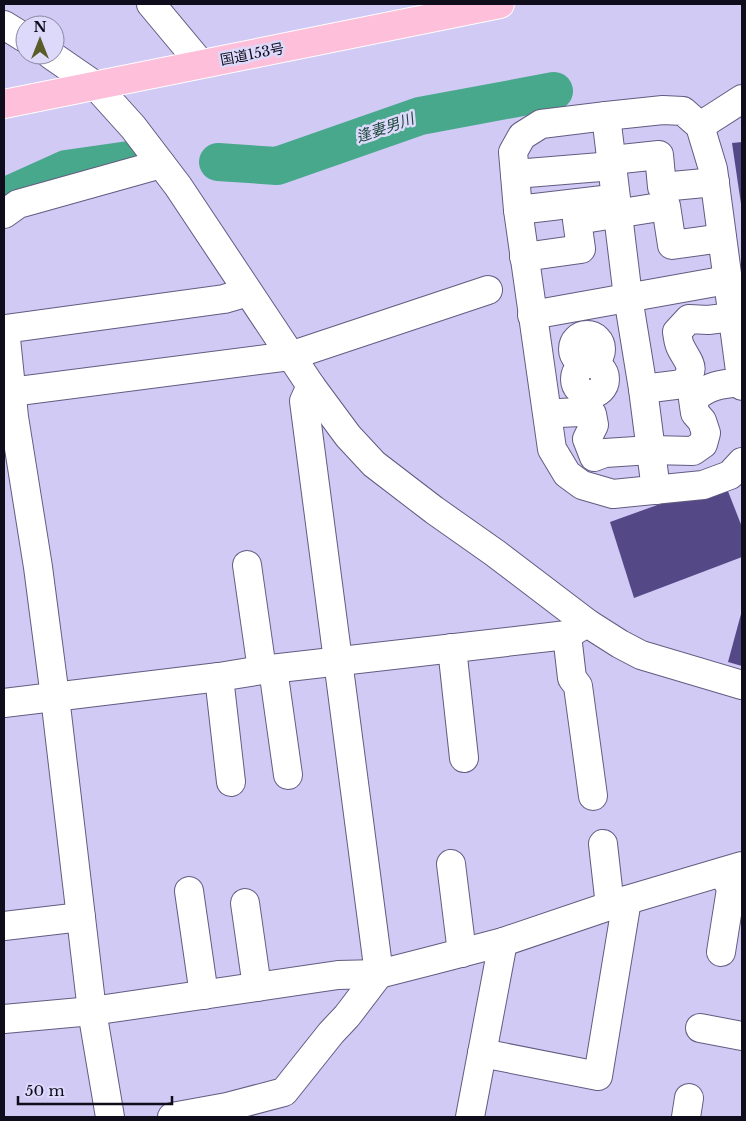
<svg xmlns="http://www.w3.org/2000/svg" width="746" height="1121" viewBox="0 0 746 1121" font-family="'Libre Baskerville','Noto Sans JP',serif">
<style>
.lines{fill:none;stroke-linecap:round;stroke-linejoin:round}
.river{stroke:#48a88c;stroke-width:38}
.building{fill:#554887}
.minor-casing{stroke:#625c81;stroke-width:30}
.highway-casing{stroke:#fff;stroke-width:30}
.minor{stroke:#fff;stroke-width:28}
.highway{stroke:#fdbfd9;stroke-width:28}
.labels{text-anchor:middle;stroke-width:5;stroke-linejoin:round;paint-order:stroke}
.street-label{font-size:14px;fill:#0f0c1b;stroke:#ddd9fb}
.water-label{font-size:15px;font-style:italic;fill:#1d473a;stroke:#ddd9fb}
</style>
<rect width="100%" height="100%" fill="#d0caf5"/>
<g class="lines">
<!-- river -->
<g class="river">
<polyline points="218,162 277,166 420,116 554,91"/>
<polyline points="4,197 66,169 129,160"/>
</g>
</g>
<!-- building -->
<g class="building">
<polygon points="742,142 742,204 741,204 732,143"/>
<polygon points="724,481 742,527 742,557 634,598 610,522"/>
<polygon points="741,614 742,614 742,666 728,662"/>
</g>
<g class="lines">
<!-- minor casing -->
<g class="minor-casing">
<g id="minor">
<polyline points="151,4 201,64"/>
<polyline points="4,25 25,38"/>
<polyline points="51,55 96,86 133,127 178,186 311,386 348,436 374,464 434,510 495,553 587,623 620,644 641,655 742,685"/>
<polyline points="606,116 628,297 643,389 656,490"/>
<polyline points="700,126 742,99"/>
<polyline points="612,160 659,155 662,187 715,182"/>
<polyline points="515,174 613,166"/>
<polyline points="518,210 603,200"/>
<polyline points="4,214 18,204 161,164"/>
<polyline points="524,257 581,249 577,220 666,206 672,245 722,238"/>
<polyline points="532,315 727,280"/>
<circle cx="587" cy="349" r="14"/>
<circle cx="590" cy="379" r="15"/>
<polyline points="742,386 713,169 700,126 683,111 663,110 606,116 541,124 522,136 513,152 518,210 552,449 567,474 582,485 613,494 703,485 730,475 742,462"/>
<path d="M643 389 683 384C697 367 689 364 681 348 678 343 678 337 677 332L689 319 708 320 733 317"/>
<polyline points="11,392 290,356 488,290"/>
<path d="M559 413 580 412 592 414 594 425 587 439 594 457 605 453 651 450 693 451 703 444 706 433 702 421 695 413 693 399C709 385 721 384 742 382"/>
<polyline points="247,565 262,670"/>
<polyline points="567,635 572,678 578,686 593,796"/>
<polyline points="452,648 464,758"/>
<polyline points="273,669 288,775"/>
<polyline points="219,677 231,782"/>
<polyline points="4,703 219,677 262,670 567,635 587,623"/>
<polyline points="603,844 610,906"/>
<polyline points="451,864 462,953"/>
<polyline points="189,891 204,995"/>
<polyline points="245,903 257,987"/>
<polyline points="4,926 81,917"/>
<polyline points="721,952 731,889 723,872"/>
<polyline points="4,1019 92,1011 338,975 379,974 430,961 503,942 627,900 742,866"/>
<polyline points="700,1028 742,1036"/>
<polyline points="482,1053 598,1076 627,900"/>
<polyline points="110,1117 92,1011 55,697 38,567 14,417 5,329 224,299 248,292"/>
<polyline points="172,1117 227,1107 284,1092 331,1033 347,1016 379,974 304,401 311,386"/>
<polyline points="470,1117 503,942"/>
<polyline points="686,1117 689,1098"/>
</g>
</g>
<!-- highway casing -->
<g class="highway-casing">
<polyline id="highway" points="4,104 500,4"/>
</g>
<!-- minor -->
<use href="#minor" class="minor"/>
<!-- highway -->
<use href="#highway" class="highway"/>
</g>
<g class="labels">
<!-- street labels -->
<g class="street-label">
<text transform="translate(252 54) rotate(-11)" y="5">国道153号</text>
</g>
<!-- water labels -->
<g class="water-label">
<text transform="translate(385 128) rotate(-19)" y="5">逢妻男川</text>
</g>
</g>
<!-- border -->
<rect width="746" height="1121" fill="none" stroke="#0f0c1b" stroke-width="10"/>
<!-- north arrow -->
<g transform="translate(40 40)"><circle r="24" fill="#ddd9fb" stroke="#8b87a1"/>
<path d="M0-4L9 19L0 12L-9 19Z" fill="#595c29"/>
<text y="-8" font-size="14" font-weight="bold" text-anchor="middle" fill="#0f0c1b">N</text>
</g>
<!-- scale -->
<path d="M18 1096v8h154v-8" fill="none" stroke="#0f0c1b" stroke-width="2.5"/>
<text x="25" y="1096" font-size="15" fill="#0f0c1b" stroke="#ddd9fb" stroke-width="4" paint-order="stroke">50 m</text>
</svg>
